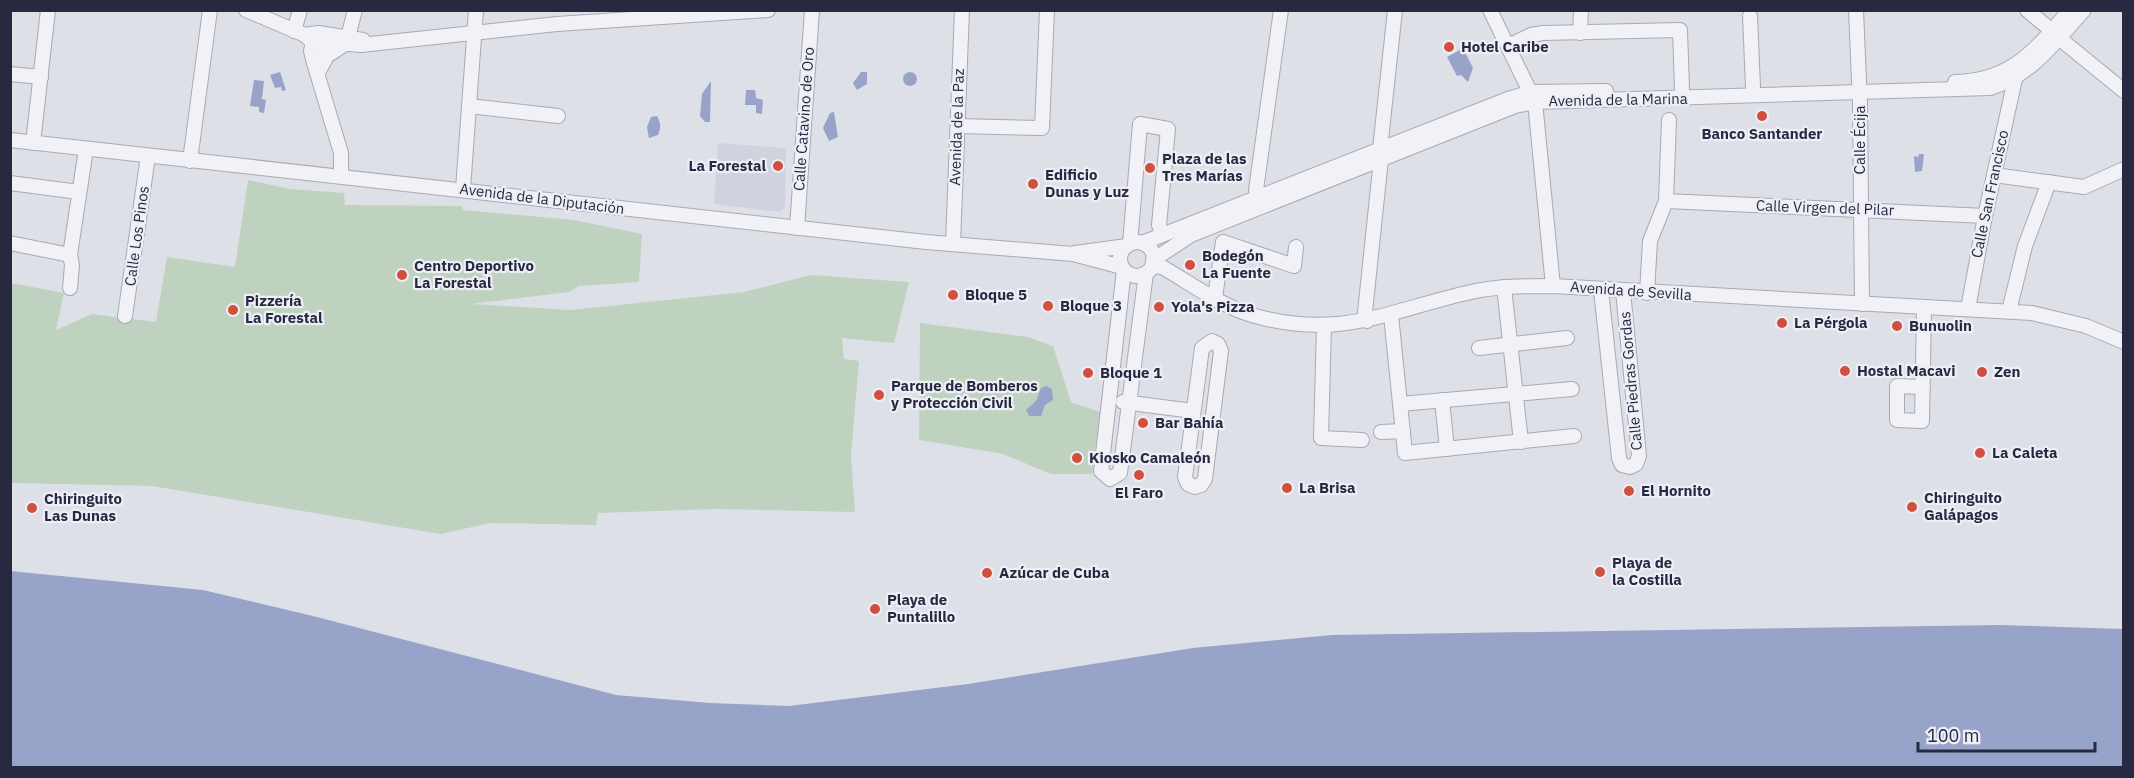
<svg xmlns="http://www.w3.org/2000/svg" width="2134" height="778" viewBox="0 0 2134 778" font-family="'IBM Plex Sans',sans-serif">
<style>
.built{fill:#d0d2dd}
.green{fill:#bfd2bf}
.water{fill:#98a3ca}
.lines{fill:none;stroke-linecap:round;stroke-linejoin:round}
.minor-casing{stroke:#a7a9b6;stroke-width:16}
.minor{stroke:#f1f1f6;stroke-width:14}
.poi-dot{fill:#d24f3f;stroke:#eeeff6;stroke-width:2}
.labels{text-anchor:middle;stroke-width:4.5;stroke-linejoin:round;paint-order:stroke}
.poi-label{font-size:15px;font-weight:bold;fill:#272940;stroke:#eeeff6;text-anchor:start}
.street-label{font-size:15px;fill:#272940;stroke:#eeeff6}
</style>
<rect width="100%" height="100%" fill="#dee0e8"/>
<!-- built -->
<polygon class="built" points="718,143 786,148 785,207 780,212 714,204"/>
<!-- green -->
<g class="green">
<polygon points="248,180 290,189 344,193 345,205 462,206 463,210 574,220 642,234 639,282 579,286 569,292 471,304 571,310 744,292 811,275 909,282 894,343 842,338 844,359 859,361 851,456 855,512 717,509 598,513 596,525 490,523 441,534 152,486 11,483 11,283 64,293 56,330 92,314 156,322 167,257 235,267"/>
<polygon points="920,323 1028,337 1053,346 1071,402 1100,412 1092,474 1051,474 1003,454 919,440"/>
</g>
<!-- water -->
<g class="water">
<polygon points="1463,48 1473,68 1468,82 1461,75 1457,76 1447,57"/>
<circle cx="910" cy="79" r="7"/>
<polygon points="280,72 286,90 282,91 281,87 275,88 270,75"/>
<polygon points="861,72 867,72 867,84 857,90 853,83"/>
<polygon points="254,80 264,81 262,99 266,100 264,113 259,112 259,107 250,106"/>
<polygon points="711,81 710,122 705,122 700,116 702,94"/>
<polygon points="746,90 755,90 756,98 763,100 762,114 756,113 756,105 745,105"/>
<polygon points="834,112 838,137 829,141 823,128 830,113"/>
<path d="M657 116C661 123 661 128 658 135L649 138 647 127 651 117Z"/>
<polygon points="1919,154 1924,154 1922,171 1915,172 1914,156 1918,157"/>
<polygon points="1046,386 1052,389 1053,400 1045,405 1041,416 1029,416 1026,410 1036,401 1041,388"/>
<polygon points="10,571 203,590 317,617 616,695 710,703 789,706 968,684 1193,648 1332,635 2000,625 2123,629 2123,767 11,767"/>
</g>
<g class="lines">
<!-- minor casing -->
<g class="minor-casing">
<g id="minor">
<polyline points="246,10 305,35 319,48"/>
<polyline points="1490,10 1535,102 1553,286"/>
<polyline points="1856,10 1860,104 1862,304"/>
<polyline points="2027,10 2052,31"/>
<polyline points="1750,16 1753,87"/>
<polyline points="294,31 300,10"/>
<polyline points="1580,33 1581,10"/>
<polyline points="305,35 318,33 363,40"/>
<polyline points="348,37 355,10"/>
<polyline points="2059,38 2124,91"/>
<polyline points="313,41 361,45 557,24 768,10"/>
<polyline points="313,41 311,51 314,63 341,153 341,176"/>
<polyline points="1508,46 1531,35 1543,33 1680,30 1682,89"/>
<polyline points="319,71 327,56 342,46"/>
<polyline points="10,74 41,77"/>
<path d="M1955 82C2012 81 2035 50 2070 10"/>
<polyline points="469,106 558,116"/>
<polyline points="958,126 1042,128 1047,10"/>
<polyline points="10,140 926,242 1073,254 1122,267"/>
<polyline points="33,143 48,10"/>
<polyline points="1380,149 1395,10"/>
<polyline points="190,161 210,10"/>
<polyline points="1994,175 2084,187 2124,169"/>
<polyline points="10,183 79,192"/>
<polyline points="463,189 476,10"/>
<polyline points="1259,197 1256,190 1281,10"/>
<polyline points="1666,201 1985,216"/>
<polyline points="797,228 812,10"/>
<circle cx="1137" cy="259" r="17"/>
<polyline points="10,243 70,255"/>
<polyline points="953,243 962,10"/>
<polyline points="1142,243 1508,99 1531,92 1606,91"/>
<polyline points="1130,244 1140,124 1168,129 1159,225 1162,234"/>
<polyline points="1075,253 1127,246"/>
<path d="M1153 260 1191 235 1515 106 1535 102 1990 88C2031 76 2056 41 2084 10"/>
<path d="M1152 266 1162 267C1192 284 1222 307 1255 316 1342 340 1390 310 1471 292 1498 286 1525 286 1553 286L2032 313 2086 326 2124 342"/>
<polyline points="1124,270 1101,471 1110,479 1120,473 1146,273"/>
<polyline points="1504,287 1521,442"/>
<polyline points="70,288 72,265 70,255 86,149"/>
<polyline points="1601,290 1619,458 1622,465 1630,467 1636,464 1639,456 1623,291"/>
<polyline points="1647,293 1650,241 1666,201 1669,120"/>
<polyline points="1215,297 1223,242 1294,266 1296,247"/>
<polyline points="1968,309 1985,216 2015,79"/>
<polyline points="2009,311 2025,246 2049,182"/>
<polyline points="1391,315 1405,453 1574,436"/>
<polyline points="125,316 148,156"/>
<polyline points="1367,321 1365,312 1381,159"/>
<polyline points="1324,325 1321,438 1362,440"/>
<polygon points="1212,341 1218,344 1221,351 1205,479 1201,485 1195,487 1188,484 1185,477 1202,348"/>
<polyline points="1479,348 1567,338"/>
<polyline points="1923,387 1897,386 1897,420 1922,421 1924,307"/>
<polyline points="1442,400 1447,449"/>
<polyline points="1123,402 1193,411"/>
<polyline points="1400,404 1572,389"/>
<polyline points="1381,432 1403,431"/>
</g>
</g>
<!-- minor -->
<use href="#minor" class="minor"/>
</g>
<!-- markers -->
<g class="poi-dot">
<circle cx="1449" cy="47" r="6"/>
<circle cx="1762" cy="116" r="6"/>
<circle cx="778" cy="166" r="6"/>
<circle cx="1150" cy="168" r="6"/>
<circle cx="1033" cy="184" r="6"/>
<circle cx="1190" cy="265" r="6"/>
<circle cx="402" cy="275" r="6"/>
<circle cx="953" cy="295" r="6"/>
<circle cx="1048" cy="306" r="6"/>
<circle cx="1159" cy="307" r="6"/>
<circle cx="233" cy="310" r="6"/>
<circle cx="1782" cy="323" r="6"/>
<circle cx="1897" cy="326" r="6"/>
<circle cx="1845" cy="371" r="6"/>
<circle cx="1982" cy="372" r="6"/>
<circle cx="1088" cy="373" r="6"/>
<circle cx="879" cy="395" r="6"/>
<circle cx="1143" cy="423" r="6"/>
<circle cx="1980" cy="453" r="6"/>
<circle cx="1077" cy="458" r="6"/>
<circle cx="1139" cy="475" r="6"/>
<circle cx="1287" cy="488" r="6"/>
<circle cx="1629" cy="491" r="6"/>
<circle cx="1912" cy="507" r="6"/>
<circle cx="32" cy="508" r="6"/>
<circle cx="1600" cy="572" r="6"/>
<circle cx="987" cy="573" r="6"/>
<circle cx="875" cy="609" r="6"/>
</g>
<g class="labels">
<!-- poi labels -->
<g class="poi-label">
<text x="1461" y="52">Hotel Caribe</text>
<text x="1762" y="139" text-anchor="middle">Banco Santander</text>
<text x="1162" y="164">Plaza de las<tspan x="1162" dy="17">Tres Marías</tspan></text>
<text x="766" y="171" text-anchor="end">La Forestal</text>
<text x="1045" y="180">Edificio<tspan x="1045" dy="17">Dunas y Luz</tspan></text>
<text x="1202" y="261">Bodegón<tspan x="1202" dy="17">La Fuente</tspan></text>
<text x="414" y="271">Centro Deportivo<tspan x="414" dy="17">La Forestal</tspan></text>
<text x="965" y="300">Bloque 5</text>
<text x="245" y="306">Pizzería<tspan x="245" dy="17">La Forestal</tspan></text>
<text x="1060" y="311">Bloque 3</text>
<text x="1171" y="312">Yola's Pizza</text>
<text x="1794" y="328">La Pérgola</text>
<text x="1909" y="331">Bunuolin</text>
<text x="1857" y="376">Hostal Macavi</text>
<text x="1994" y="377">Zen</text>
<text x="1100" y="378">Bloque 1</text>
<text x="891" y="391">Parque de Bomberos<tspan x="891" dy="17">y Protección Civil</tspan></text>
<text x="1155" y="428">Bar Bahía</text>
<text x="1992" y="458">La Caleta</text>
<text x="1089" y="463">Kiosko Camaleón</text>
<text x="1299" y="493">La Brisa</text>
<text x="1641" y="496">El Hornito</text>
<text x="1139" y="498" text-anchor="middle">El Faro</text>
<text x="1924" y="503">Chiringuito<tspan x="1924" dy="17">Galápagos</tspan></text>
<text x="44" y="504">Chiringuito<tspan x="44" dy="17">Las Dunas</tspan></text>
<text x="1612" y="568">Playa de<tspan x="1612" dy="17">la Costilla</tspan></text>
<text x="999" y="578">Azúcar de Cuba</text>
<text x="887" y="605">Playa de<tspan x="887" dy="17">Puntalillo</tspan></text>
</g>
<!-- street labels -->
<g class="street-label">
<text transform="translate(1618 100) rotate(-1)" y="5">Avenida de la Marina</text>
<text transform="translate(804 119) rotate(-86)" y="5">Calle Catavino de Oro</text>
<text transform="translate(957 127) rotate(-88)" y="5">Avenida de la Paz</text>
<text transform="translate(1860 140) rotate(-90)" y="5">Calle Écija</text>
<text transform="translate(1990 194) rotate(-78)" y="5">Calle San Francisco</text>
<text transform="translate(542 199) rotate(7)" y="5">Avenida de la Diputación</text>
<text transform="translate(1825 208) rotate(2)" y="5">Calle Virgen del Pilar</text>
<text transform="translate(137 236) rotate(-82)" y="5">Calle Los Pinos</text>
<text transform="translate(1631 291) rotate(4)" y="5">Avenida de Sevilla</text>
<text transform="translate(1631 381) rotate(-95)" y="5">Calle Piedras Gordas</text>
</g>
</g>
<!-- border -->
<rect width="2134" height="778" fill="none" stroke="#272940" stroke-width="24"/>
<!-- scale -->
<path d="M1918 742v9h177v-9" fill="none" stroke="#272940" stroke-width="3"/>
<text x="1927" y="742" font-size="18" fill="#272940" stroke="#eeeff6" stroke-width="4.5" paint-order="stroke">100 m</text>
</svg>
